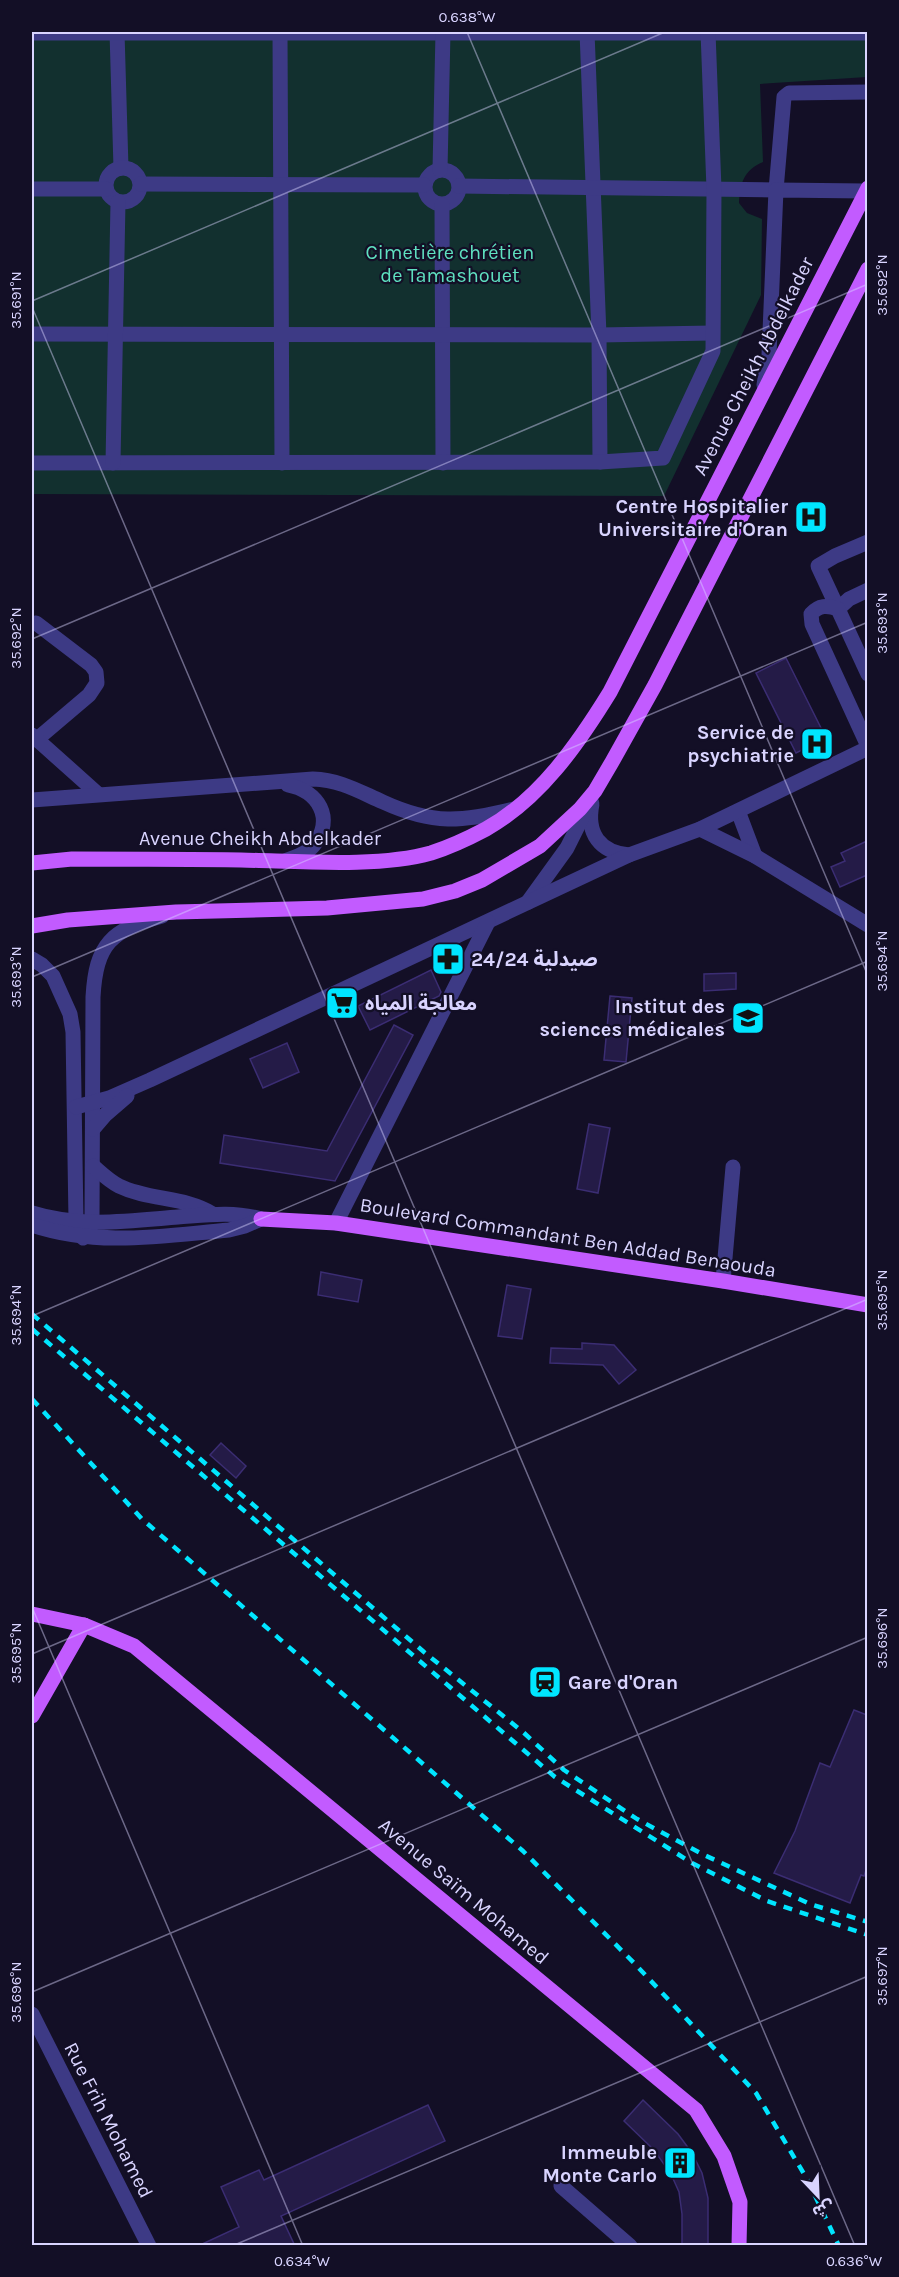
<svg xmlns="http://www.w3.org/2000/svg" width="899" height="2277" viewBox="0 0 899 2277" font-family="Karla,'Noto Sans Arabic',sans-serif">
<style>
.green{fill:#12302f}
.building{fill:#241b47;stroke:#3b2d73;stroke-width:1.5}
.lines{fill:none;stroke-linecap:round;stroke-linejoin:round}
.minor{stroke:#3d3a85;stroke-width:15}
.major{stroke:#c25bff;stroke-width:15}
.rail{stroke:#00e5ff;stroke-width:4.5;stroke-dasharray:9 8;stroke-linecap:butt}
.ticks{fill:none;stroke:#d9d4ff;stroke-width:1.5;stroke-opacity:0.45}
.labels{text-anchor:middle;stroke-width:4.5;stroke-linejoin:round;paint-order:stroke}
.park-label{font-size:20px;fill:#5fe0c0;stroke:#130f26}
.street-label{font-size:20px;fill:#d9d4ff;stroke:#130f26}
.poi-label{font-size:20px;font-weight:bold;fill:#d9d4ff;stroke:#130f26;text-anchor:end}
.neatline{fill:none;stroke:#d9d4ff;stroke-width:2}
.ticks-label{font-size:15px;text-anchor:middle;fill:#d9d4ff}
</style>
<rect width="100%" height="100%" fill="#130f26"/>
<!-- green -->
<path class="green" d="M32 32H867V77L760 84 763 162C744 170 740 183 739 203L747 213 762 219 761 295 664 496 32 494Z"/>
<!-- building -->
<g class="building">
<polygon points="786,658 826,738 796,753 756,673"/>
<polygon points="867,841 867,875 840,887 831,867 845,861 841,853"/>
<polygon points="431,970 441,992 439,996 370,1030 358,1006"/>
<polygon points="736,973 736,989 704,991 704,974"/>
<polygon points="610,996 632,998 626,1062 604,1060"/>
<polygon points="394,1025 413,1035 335,1181 220,1163 224,1135 327,1151"/>
<polygon points="287,1043 299,1072 263,1088 250,1059"/>
<polygon points="589,1124 610,1128 598,1193 577,1189"/>
<polygon points="321,1272 362,1280 358,1302 318,1295"/>
<polygon points="507,1285 531,1289 522,1339 498,1336"/>
<polygon points="582,1343 614,1345 636,1370 619,1384 603,1365 550,1363 551,1348 582,1349"/>
<polygon points="221,1443 246,1466 236,1478 210,1455"/>
<polygon points="854,1710 867,1715 867,1867 864,1876 861,1875 850,1903 774,1873 795,1831 820,1763 830,1767"/>
<polygon points="643,2100 678,2134 692,2153 702,2173 708,2198 708,2246 682,2246 682,2214 679,2192 671,2174 654,2150 624,2121"/>
<polygon points="428,2105 445,2141 281,2216 295,2246 198,2246 239,2227 221,2187 259,2170 264,2180"/>
</g>
<g class="lines">
<!-- minor -->
<g class="minor">
<polyline points="117,32 121,168"/>
<polyline points="280,32 282,463"/>
<polyline points="587,32 599,335 600,462"/>
<polyline points="32,33 868,33"/>
<circle cx="123" cy="185" r="17"/>
<circle cx="442" cy="187" r="17"/>
<polyline points="440,170 443,32"/>
<polyline points="141,184 424,185"/>
<polyline points="459,186 776,190 784,97 789,93 868,92"/>
<polyline points="32,189 106,189"/>
<polyline points="442,205 443,463"/>
<polyline points="32,334 599,335 712,333"/>
<polyline points="764,385 769,355 776,190 866,191"/>
<polyline points="32,463 600,462 663,458 713,351 714,189 708,32"/>
<polyline points="113,463 118,202"/>
<polyline points="868,542 835,556 818,566 838,609 849,599 868,590"/>
<polyline points="36,623 91,665 96,672 97,683 89,695 36,740"/>
<path d="M868 674 838 609C827 605 819 605 811 614L812 624 868 746"/>
<polyline points="32,735 98,794"/>
<path d="M32 800 313 779C340 780 358 791 383 802 433 825 462 822 514 809"/>
<path d="M592 804C586 834 600 852 629 855"/>
<polyline points="738,811 755,856"/>
<polyline points="700,829 755,856 868,925"/>
<path d="M285 861C295 857 307 854 314 845 335 818 318 791 288 785"/>
<polyline points="528,902 567,848 591,800"/>
<path d="M32 959 42 965 53 976 70 1014 73 1032 76 1221 83 1238 89 1232 92 1222 93 997C96 944 111 930 162 916"/>
<polyline points="76,1107 109,1098 150,1080 629,855 700,829 868,748"/>
<polyline points="93,1129 105,1115 127,1096"/>
<path d="M93 1166C101 1173 109 1181 119 1186 150 1201 184 1196 213 1214"/>
<path d="M32 1213C79 1228 129 1221 178 1217 206 1215 233 1211 261 1219"/>
<polyline points="336,1223 488,922"/>
<path d="M32 1225C99 1247 160 1236 229 1230L245 1226 261 1219"/>
<polyline points="723,1281 733,1167"/>
<polyline points="32,2014 149,2246"/>
<polyline points="561,2186 630,2246"/>
</g>
<!-- major -->
<g class="major">
<path d="M32 863 72 859C128 859 184 859 241 860 297 861 378 868 431 853 450 847 469 838 486 829 540 799 578 744 610 692L868 188"/>
<polyline points="32,926 68,920 176,912 327,908 423,899 455,891 482,880 540,846 580,809 595,791 612,762 655,685 868,269"/>
<polyline points="261,1219 336,1223 723,1281 868,1305"/>
<polyline points="32,1614 84,1625 134,1646 696,2110 724,2156 740,2202 739,2246"/>
<polyline points="32,1716 84,1625"/>
</g>
<!-- rail -->
<g class="rail">
<polyline points="32,1314 424,1652 523,1732 564,1770 637,1819 702,1854 810,1904 868,1922"/>
<polyline points="32,1329 555,1777 692,1863 767,1901 868,1935"/>
<polyline points="32,1399 142,1519 523,1851 635,1964 756,2093 807,2179 839,2246"/>
</g>
</g>
<!-- ticks -->
<path class="ticks" d="M467 32 868 976M32 301 665 32M32 307 855 2246M32 639 868 284M32 977 868 622M32 1316 868 961M32 1607 303 2246M32 1654 868 1299M32 1992 868 1637M232 2246 868 1976"/>
<!-- icons -->
<defs>
<g id="hospital-square" transform="scale(1.725)"><rect x="-9" y="-9" width="18" height="18" rx="4" fill="#00e5ff" stroke="#130f26"/><path d="M-5-5h3v3.5h4V-5h3V5h-3V1.5h-4V5h-3Z" fill="#111"/></g>
<g id="pharmacy-square" transform="scale(1.725)"><rect x="-9" y="-9" width="18" height="18" rx="4" fill="#00e5ff" stroke="#130f26"/><path d="M-2-6h4v4h4v4h-4v4h-4v-4h-4v-4h4Z" fill="#111"/></g>
<g id="supermarket-square" transform="scale(1.725)"><rect x="-9" y="-9" width="18" height="18" rx="4" fill="#00e5ff" stroke="#130f26"/><path d="M-6-5.5h2.5l.6 2H6L4.5 2H-2.5L-4.4-4H-6ZM-1.5 3.2a1.3 1.3 0 1 0 .1 0ZM3 3.2a1.3 1.3 0 1 0 .1 0Z" fill="#111"/></g>
<g id="university-square" transform="scale(1.725)"><rect x="-9" y="-9" width="18" height="18" rx="4" fill="#00e5ff" stroke="#130f26"/><path d="M0-5L7-2L0 1L-7-2ZM-4 1L0 2.5L4 1V4Q0 6-4 4Z" fill="#111"/></g>
<g id="station-square" transform="scale(1.725)"><rect x="-9" y="-9" width="18" height="18" rx="4" fill="#00e5ff" stroke="#130f26"/><path d="M-3-6H3Q5-6 5-4V2Q5 4 3 4L4.5 6H3L1.5 4h-3L-3 6H-4.5L-3 4Q-5 4-5 2V-4Q-5-6-3-6ZM-3.5-4v3h7v-3ZM-3.5 1v1.5H-2V1ZM2 1v1.5H3.5V1Z" fill="#111"/></g>
<g id="building-square" transform="scale(1.725)"><rect x="-9" y="-9" width="18" height="18" rx="4" fill="#00e5ff" stroke="#130f26"/><path d="M-4-6H4V6H1V3H-1V6H-4ZM-2.5-4.3h1.7v1.8h-1.7ZM.8-4.3h1.7v1.8H.8ZM-2.5-1h1.7V.8h-1.7ZM.8-1h1.7V.8H.8Z" fill="#111"/></g>
</defs>
<g fill-rule="evenodd">
<use href="#hospital-square" x="811" y="517"/>
<use href="#hospital-square" x="817" y="744"/>
<use href="#pharmacy-square" x="448" y="959"/>
<use href="#supermarket-square" x="342" y="1003"/>
<use href="#university-square" x="748" y="1018"/>
<use href="#station-square" x="545" y="1682"/>
<use href="#building-square" x="680" y="2163"/>
</g>
<g class="labels">
<!-- park labels -->
<g class="park-label">
<text x="450" y="259">Cimetière chrétien<tspan x="450" dy="23">de Tamashouet</tspan></text>
</g>
<!-- street labels -->
<g class="street-label">
<text transform="translate(753 366) rotate(-63)" y="7">Avenue Cheikh Abdelkader</text>
<text x="260" y="845">Avenue Cheikh Abdelkader</text>
<text transform="translate(568 1237) rotate(9)" y="7">Boulevard Commandant Ben Addad Benaouda</text>
<text transform="translate(464 1891) rotate(40)" y="7">Avenue Saïm Mohamed</text>
<text transform="translate(109 2120) rotate(63)" y="7">Rue Frih Mohamed</text>
</g>
<!-- poi labels -->
<g class="poi-label">
<text x="788" y="513">Centre Hospitalier<tspan x="788" dy="23">Universitaire d'Oran</tspan></text>
<text x="794" y="739">Service de<tspan x="794" dy="23">psychiatrie</tspan></text>
<text x="471" y="966" text-anchor="start">صيدلية 24/24</text>
<text x="365" y="1010" text-anchor="start">معالجة المياه</text>
<text x="725" y="1013">Institut des<tspan x="725" dy="23">sciences médicales</tspan></text>
<text x="568" y="1689" text-anchor="start">Gare d'Oran</text>
<text x="657" y="2159">Immeuble<tspan x="657" dy="23">Monte Carlo</tspan></text>
</g>
</g>
<!-- border -->
<rect width="899" height="2277" fill="none" stroke="#130f26" stroke-width="66"/>
<!-- north arrow -->
<g transform="translate(818 2196) rotate(157)" stroke="#130f26" stroke-width="4.5" paint-order="stroke">
<path d="M0-4.5L10 22L0 15L-10 22Z" fill="#d9d4ff"/>
<text y="-9" font-size="16" font-weight="bold" text-anchor="middle" fill="#d9d4ff">ش</text>
</g>
<rect x="33" y="33" width="833" height="2211" class="neatline"/>
<g class="ticks-label">
<text x="467" y="22">0.638°W</text>
<text transform="translate(882 285) rotate(-90)" y="5">35.692°N</text>
<text transform="translate(16 300) rotate(-90)" y="5">35.691°N</text>
<text transform="translate(882 623) rotate(-90)" y="5">35.693°N</text>
<text transform="translate(16 638) rotate(-90)" y="5">35.692°N</text>
<text transform="translate(882 961) rotate(-90)" y="5">35.694°N</text>
<text transform="translate(16 977) rotate(-90)" y="5">35.693°N</text>
<text transform="translate(882 1300) rotate(-90)" y="5">35.695°N</text>
<text transform="translate(16 1315) rotate(-90)" y="5">35.694°N</text>
<text transform="translate(882 1638) rotate(-90)" y="5">35.696°N</text>
<text transform="translate(16 1653) rotate(-90)" y="5">35.695°N</text>
<text transform="translate(882 1976) rotate(-90)" y="5">35.697°N</text>
<text transform="translate(16 1992) rotate(-90)" y="5">35.696°N</text>
<text x="302" y="2266">0.634°W</text>
<text x="854" y="2266">0.636°W</text>
</g>
</svg>
